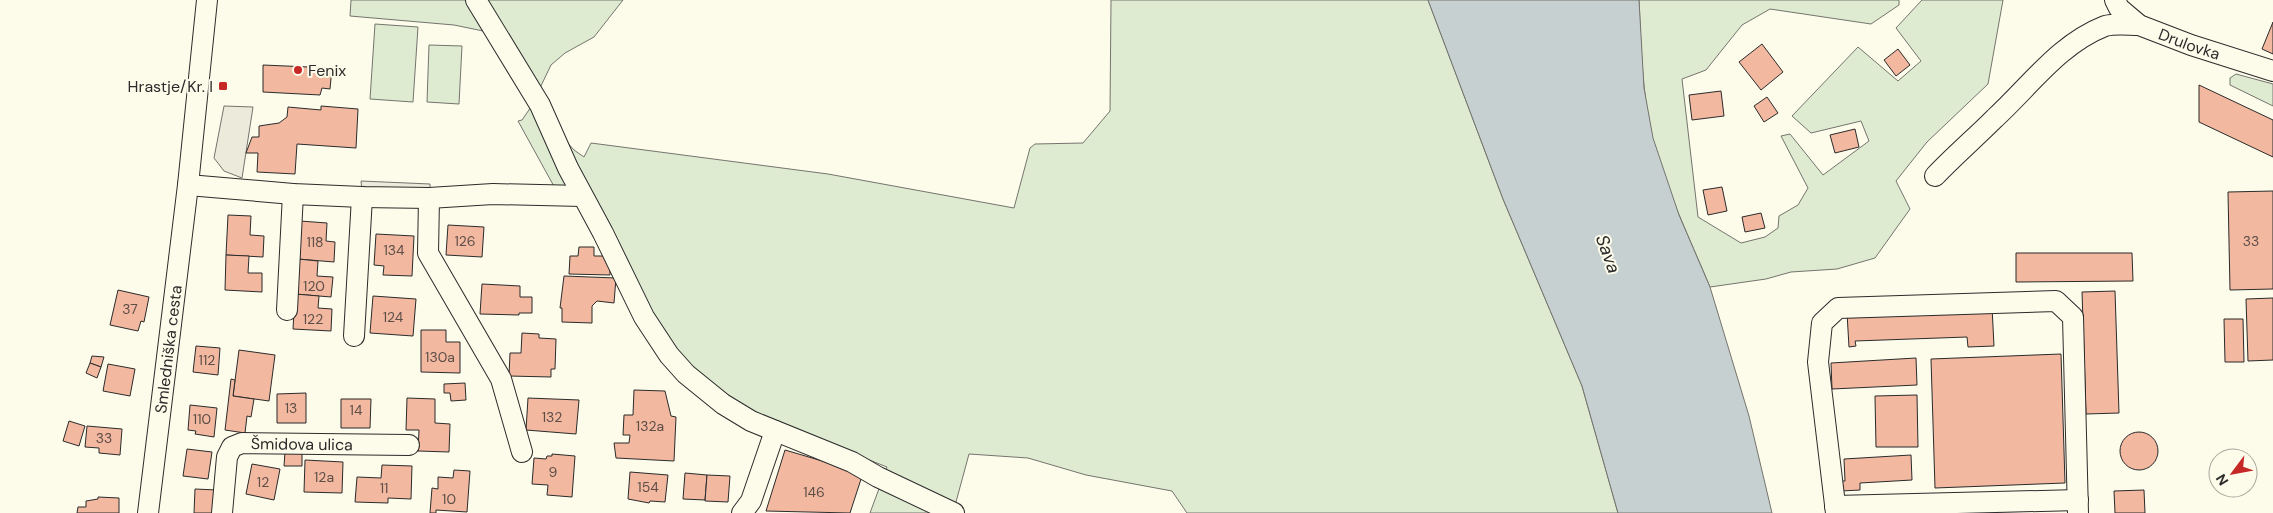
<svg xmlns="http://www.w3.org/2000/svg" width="2273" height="513" viewBox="0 0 2273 513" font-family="'DM Sans',sans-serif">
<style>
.green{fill:#deebd1;stroke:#74746e}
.parking{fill:#eceadb;stroke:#74746e}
.water{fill:#c7d0d0;stroke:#74746e}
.building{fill:#f2b8a0;stroke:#2b2b2b}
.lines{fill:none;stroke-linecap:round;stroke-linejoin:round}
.minor-casing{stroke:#2b2b2b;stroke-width:22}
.minor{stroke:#fdfbea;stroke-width:20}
.poi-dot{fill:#c62828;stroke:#fdfbea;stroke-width:2}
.labels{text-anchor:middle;stroke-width:4;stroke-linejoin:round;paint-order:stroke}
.number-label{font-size:14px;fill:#5d4e48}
.street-label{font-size:16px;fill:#2b2b2b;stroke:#fdfbea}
.poi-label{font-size:16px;fill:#2b2b2b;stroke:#fdfbea;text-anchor:start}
.water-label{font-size:18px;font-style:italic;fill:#2b2b2b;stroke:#fdfbea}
</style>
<rect width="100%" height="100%" fill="#fdfbea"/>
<!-- green -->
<g class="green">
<polygon points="351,0 471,0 488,32 454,25 350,16"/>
<polygon points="484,0 623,0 594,37 565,53 551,65 539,90"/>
<polygon points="1111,0 1428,0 1503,199 1582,386 1618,513 1187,513 1172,491 1086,475 1028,458 969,454 953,513 870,513 887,467 751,413 670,350 586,199 556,190 518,121 522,120 533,104 574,150 584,157 591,143 828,174 1014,208 1030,148 1035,144 1083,143 1110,111"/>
<path d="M1639 0H1899V5L1871 24 1770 9 1742 25 1706 70 1682 79 1698 217 1741 243 1765 237 1778 228 1779 216 1798 205 1808 188 1781 136 1790 134 1823 175 1869 141 1861 121 1811 133 1792 116 1858 47 1898 81 1921 61 1896 28 1922 0H2003L1988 84 1927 142 1896 181 1910 209 1875 258 1837 269 1791 272 1766 279 1710 287C1690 239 1665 188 1652 137 1642 92 1641 46 1639 0Z"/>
<polygon points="375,24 418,27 413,102 370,99"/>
<polygon points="429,45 462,46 459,104 427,102"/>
<polygon points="2236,74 2273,84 2273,106 2230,85 2230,78"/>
</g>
<!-- parking -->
<g class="parking">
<polygon points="224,106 253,107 242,178 224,171 214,158"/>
<polygon points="361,181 430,184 430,194 362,191"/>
</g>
<!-- water -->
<polygon class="water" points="1428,0 1639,0 1644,88 1653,138 1679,215 1710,287 1749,416 1772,513 1618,513 1582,386 1503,199"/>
<!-- building -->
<g class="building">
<polygon points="2273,22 2273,54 2262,49"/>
<polygon points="1762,44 1783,72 1761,90 1739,62"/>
<polygon points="1898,49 1910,65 1896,76 1884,60"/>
<polygon points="263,65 332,68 330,89 322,88 320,95 263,92"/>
<polygon points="2199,85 2273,120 2273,157 2199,122"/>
<polygon points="1721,91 1724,116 1692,120 1689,95"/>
<polygon points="1767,97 1778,113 1764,122 1754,106"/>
<polygon points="321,106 358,109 356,148 297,144 295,174 257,172 258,153 246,153 252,137 259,137 259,126 279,123 287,117 288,107 321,110"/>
<polygon points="1855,129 1859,147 1835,153 1830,135"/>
<polygon points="1722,187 1727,211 1708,215 1703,190"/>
<polygon points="2273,191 2273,289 2230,290 2228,192"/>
<polygon points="1761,213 1765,228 1745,232 1742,217"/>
<polygon points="228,215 251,216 250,235 264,236 263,257 226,255"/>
<polygon points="300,221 327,223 326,241 335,242 334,262 298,259"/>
<polygon points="448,225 484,227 482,257 446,255"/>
<polygon points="376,234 414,236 412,276 383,275 384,266 374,265"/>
<polygon points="579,247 594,247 594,256 610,256 610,275 569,274 570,256 578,256"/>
<polygon points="2016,253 2132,253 2133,281 2016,282"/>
<polygon points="226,255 249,256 248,273 262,273 262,292 225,290"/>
<polygon points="298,259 318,261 317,276 333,277 331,297 295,294"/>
<polygon points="564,276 616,278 614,303 597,301 592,306 592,323 562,322 562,308 560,308"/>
<polygon points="482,284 520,286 520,297 532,297 532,313 519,313 519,315 480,314"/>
<polygon points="118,290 149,297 144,322 141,321 138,331 110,325"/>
<polygon points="2115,291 2119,413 2086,414 2082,292"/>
<polygon points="295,294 319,296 318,308 332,309 331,331 293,329"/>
<polygon points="373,296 416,299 413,336 370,333"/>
<polygon points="2273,298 2273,360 2248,361 2246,299"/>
<polygon points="1992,307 1994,346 1968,347 1967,337 1855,341 1856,346 1849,347 1847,313"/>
<polygon points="2224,319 2243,319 2244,362 2225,362"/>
<polygon points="421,330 446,330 446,342 460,342 460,373 421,372"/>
<polygon points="522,333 539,334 539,338 556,339 555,369 551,369 551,377 509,376 510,353 521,353"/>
<polygon points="196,346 220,348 218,375 193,372"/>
<polygon points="239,350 275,355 269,401 233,396"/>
<polygon points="2061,354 2065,483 1935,488 1931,359"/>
<polygon points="92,356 104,357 101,367 90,363"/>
<polygon points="1916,358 1917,385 1832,389 1831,363"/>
<polygon points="90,363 101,367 97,378 86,373"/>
<polygon points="108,364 135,369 130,396 103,391"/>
<polygon points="231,379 235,380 233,396 254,399 251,417 247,416 245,433 225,430"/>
<polygon points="465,383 466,400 451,401 450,393 444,393 444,384"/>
<polygon points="634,390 665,391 671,416 676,417 674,461 616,458 614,443 629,443 630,435 623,435 624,415 633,415"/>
<polygon points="306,393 306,423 277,423 277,394"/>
<polygon points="1917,395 1918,447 1876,447 1875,396"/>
<polygon points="407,398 435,399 435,423 450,424 449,452 418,451 419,430 406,430"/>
<polygon points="528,398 579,400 576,434 526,430"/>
<polygon points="341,399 371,399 370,428 341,428"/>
<polygon points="190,405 217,408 214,437 195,434 196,431 188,430"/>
<polygon points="69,421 85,426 79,446 63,441"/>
<polygon points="87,426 122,429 120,455 99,453 99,448 85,447"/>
<circle cx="2139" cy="451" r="19"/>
<polygon points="187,449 212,452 208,479 183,476"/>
<polygon points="785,450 863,473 850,513 766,511"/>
<polygon points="285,452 302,452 302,466 284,466"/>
<polygon points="552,454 575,456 572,497 547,495 548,485 532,484 534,458 546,459 547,456 552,456"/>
<polygon points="1911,455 1912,480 1860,483 1860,490 1841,491 1841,481 1845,481 1844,459"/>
<polygon points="305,460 343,462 342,493 304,492"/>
<polygon points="252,464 280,469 274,500 246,494"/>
<polygon points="382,465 412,466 411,499 388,498 388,503 355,502 357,477 381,478"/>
<polygon points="454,470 470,471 467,512 436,510 436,513 430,513 432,488 438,489 438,477 453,478"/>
<polygon points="630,472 668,475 665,502 650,501 649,503 628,499"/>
<polygon points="685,473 707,475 705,500 683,499"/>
<polygon points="707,475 730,476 728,502 705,501"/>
<polygon points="195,489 217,490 216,513 194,513"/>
<polygon points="2144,490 2145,513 2115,513 2114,491"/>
<polygon points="98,497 119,498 119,513 77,513 78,507 86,507 86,501 98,499"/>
</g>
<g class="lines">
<!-- minor casing -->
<g class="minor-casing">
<g id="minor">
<polyline points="476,0 540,105 568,168 603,233 644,317 669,355 686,374 723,404 751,421 852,462 878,477 954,513"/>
<path id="s1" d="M2115 0 2119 8 2139 25 2191 45 2273 71"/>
<path d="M1935 176C1955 155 1975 138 1995 118 2030 86 2059 44 2105 26 2115 23 2129 25 2139 25"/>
<polyline points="188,185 293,194 362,197 429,198 493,194 582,196"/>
<polyline points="429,198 428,253 501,379 522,452"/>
<polyline points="287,310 293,194"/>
<polyline points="354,336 362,197"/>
<polyline points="1835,506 2078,500"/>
<path id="s2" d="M148 513 188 185 207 0"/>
<path id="s3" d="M222 513 227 457 232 447 242 443 409 445"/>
<polyline points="742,513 751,501 775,431"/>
<polyline points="1836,513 1818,362 1822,323 1838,308 2056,301 2073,317 2078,513"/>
</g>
</g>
<!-- minor -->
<use href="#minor" class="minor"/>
</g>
<!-- markers -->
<g class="poi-dot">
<circle cx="298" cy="70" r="5"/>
<rect x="218" y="81" width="10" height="10" rx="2.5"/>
</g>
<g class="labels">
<!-- number labels -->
<g class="number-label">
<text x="465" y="246">126</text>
<text x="2251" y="246">33</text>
<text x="315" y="247">118</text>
<text x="394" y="255">134</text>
<text x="314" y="291">120</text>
<text x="130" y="314">37</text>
<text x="393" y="322">124</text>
<text x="313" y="324">122</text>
<text x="440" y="362">130a</text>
<text x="207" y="365">112</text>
<text x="291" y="413">13</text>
<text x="356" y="415">14</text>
<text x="552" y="422">132</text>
<text x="202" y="424">110</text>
<text x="650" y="431">132a</text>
<text x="104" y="443">33</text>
<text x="553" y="477">9</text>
<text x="324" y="482">12a</text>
<text x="263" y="487">12</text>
<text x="648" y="492">154</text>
<text x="384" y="493">11</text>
<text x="814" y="497">146</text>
<text x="449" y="504">10</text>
</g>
<!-- street labels -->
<g class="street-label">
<text dy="6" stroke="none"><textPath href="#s1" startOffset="89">Drulovka</textPath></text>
<text dy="6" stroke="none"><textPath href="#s2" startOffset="165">Smledniška cesta</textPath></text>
<text dy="6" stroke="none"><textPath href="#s3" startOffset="138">Šmidova ulica</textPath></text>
</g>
<!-- poi labels -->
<g class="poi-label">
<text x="308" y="76">Fenix</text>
<text x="213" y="92" text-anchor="end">Hrastje/Kr. I</text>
</g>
<!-- water labels -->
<g class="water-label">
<text transform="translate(1608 254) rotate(70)" y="6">Sava</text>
</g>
</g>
<!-- north arrow -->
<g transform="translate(2233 473) rotate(238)"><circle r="24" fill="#fdfbea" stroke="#a9a89e"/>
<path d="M0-4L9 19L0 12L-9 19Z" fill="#c62828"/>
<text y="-8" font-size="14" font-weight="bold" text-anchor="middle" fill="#2b2b2b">N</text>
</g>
</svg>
